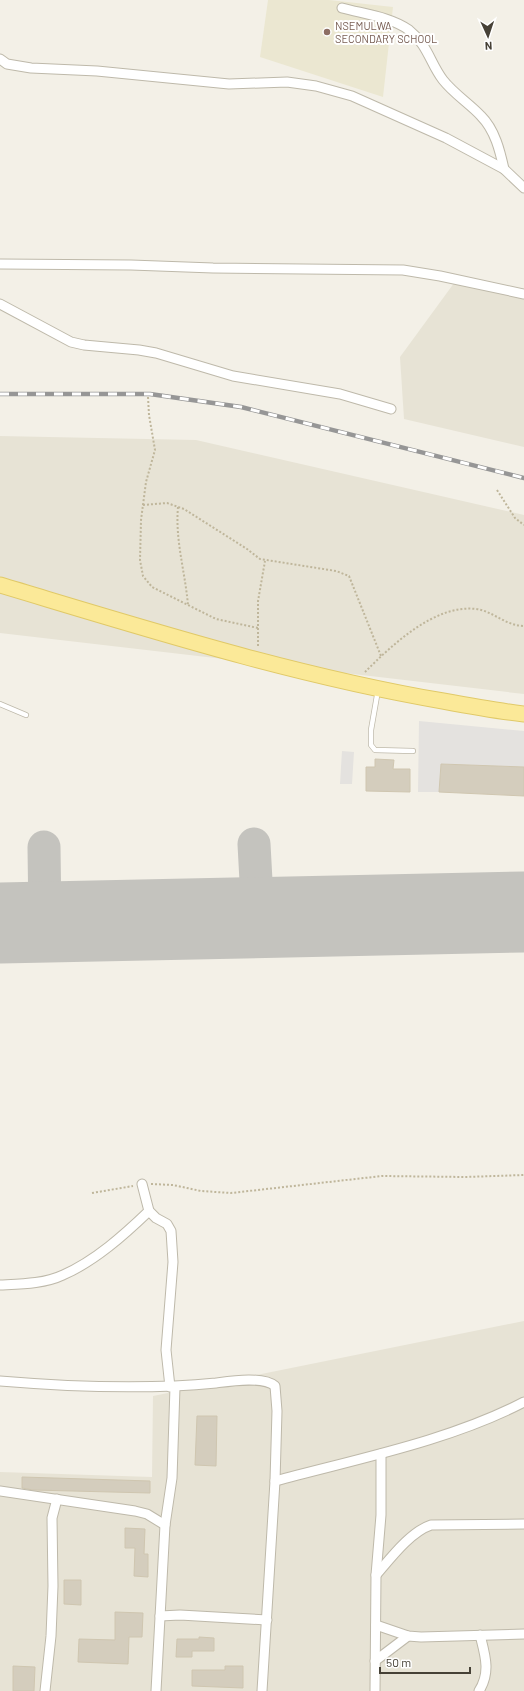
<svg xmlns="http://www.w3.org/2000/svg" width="524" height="1691" viewBox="0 0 524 1691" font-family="Barlow,sans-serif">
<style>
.residential{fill:#e7e3d5}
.education{fill:#ebe7d1}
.parking{fill:#e4e2df}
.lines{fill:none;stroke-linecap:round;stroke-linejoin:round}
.taxiway{stroke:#c4c3be;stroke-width:33}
.runway{stroke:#c4c3be;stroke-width:81}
.building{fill:#d4cdbd;stroke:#cfc6b0}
.service-casing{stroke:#beb9aa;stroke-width:6}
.minor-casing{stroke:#beb9aa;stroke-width:11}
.primary-casing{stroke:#e0c968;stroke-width:17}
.path{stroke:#bfb69b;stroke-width:2;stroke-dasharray:2 2;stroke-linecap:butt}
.service{stroke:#fff;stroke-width:4.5}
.minor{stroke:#fff;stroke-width:9}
.primary{stroke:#fbe998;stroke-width:15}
.rail-casing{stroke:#969696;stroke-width:4.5}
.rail{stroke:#fff;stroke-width:3;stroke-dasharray:9;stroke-linecap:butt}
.education-dot{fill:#8d6e63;stroke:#fff;stroke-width:1.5}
.labels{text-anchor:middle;stroke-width:4;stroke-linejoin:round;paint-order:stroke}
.education-label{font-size:11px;fill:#785e54;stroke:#fff;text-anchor:start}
</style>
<rect width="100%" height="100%" fill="#f3f0e7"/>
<!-- residential -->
<g class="residential">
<polygon points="457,279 524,292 524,447 404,419 400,357"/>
<polygon points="0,436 196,440 524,515 524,694 0,633"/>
<polygon points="524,1321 524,1691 0,1691 0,1472 152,1477 153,1396"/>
</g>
<!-- education -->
<polygon class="education" points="268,0 329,0 393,7 383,97 260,57"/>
<!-- parking -->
<g class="parking">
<polygon points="419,721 524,731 524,767 441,764 439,792 418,792"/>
<polygon points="342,751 354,752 352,784 340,784"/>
</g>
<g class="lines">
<!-- taxiway -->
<g class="taxiway">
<polyline points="254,844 258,918"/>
<polyline points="44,847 45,922"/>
</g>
<!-- runway -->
<polyline class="runway" points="0,923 524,912"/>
</g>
<!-- building -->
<g class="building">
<polygon points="375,759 394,760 393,769 410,769 410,792 366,791 366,767 375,767"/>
<polygon points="441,764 524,767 524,796 439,792"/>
<polygon points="197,1416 217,1416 216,1466 195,1465"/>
<polygon points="22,1477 150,1481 150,1493 33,1490 22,1488"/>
<polygon points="125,1528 145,1529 144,1554 148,1554 148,1577 134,1576 135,1548 125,1548"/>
<polygon points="64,1580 81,1580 81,1605 64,1604"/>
<polygon points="115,1612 143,1613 142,1637 129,1637 128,1664 78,1662 79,1639 115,1640"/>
<polygon points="199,1637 214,1638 214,1651 192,1651 192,1657 176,1657 177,1639 199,1639"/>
<polygon points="13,1666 35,1667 34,1691 13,1691"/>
<polygon points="225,1666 243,1666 243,1688 192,1686 192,1670 225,1670"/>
</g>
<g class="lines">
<!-- service casing -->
<g class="service-casing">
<g id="service">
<polyline points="378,690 371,730 371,745 375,750 413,751"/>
<polyline points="0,704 26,715"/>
</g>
</g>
<!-- minor casing -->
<g class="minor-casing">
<g id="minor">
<path d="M342 8C364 14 391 17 409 30 428 45 430 63 443 80 454 94 470 104 481 116 495 130 500 151 504 169"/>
<polyline points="0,59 7,64 31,68 97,71 229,84 287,82 316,86 352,96 446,138 504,169 524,188"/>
<polyline points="0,264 131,265 213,268 403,270 440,276 524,294"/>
<polyline points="0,304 71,342 84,345 139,350 156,353 233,376 340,394 391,409"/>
<polyline points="142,1184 149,1211 156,1218 167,1224 171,1231 173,1262 166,1350 170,1387"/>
<path d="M0 1285C21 1284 44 1284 63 1275 95 1261 124 1235 149 1211"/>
<path d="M0 1381C72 1387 144 1390 216 1383 231 1381 263 1376 275 1386L277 1411 275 1481 262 1691"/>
<path d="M275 1481C356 1459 449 1441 524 1402"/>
<polyline points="0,1491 135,1511 147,1514 165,1525"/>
<path d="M376 1575C390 1559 410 1532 431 1525L524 1524"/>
<polyline points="160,1616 180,1615 267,1620"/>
<polyline points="376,1625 408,1636 421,1637 524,1634"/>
<polyline points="375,1661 408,1636"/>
<polyline points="45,1691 51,1636 53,1586 52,1518 57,1499"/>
<polyline points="156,1691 165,1525 172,1478 175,1387"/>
<polyline points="375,1691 376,1575 381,1515 381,1454"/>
<path d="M479 1691C491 1672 485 1655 480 1635"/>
</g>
</g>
<!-- primary casing -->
<g class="primary-casing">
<path id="primary" d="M0 585C147 629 292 675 443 701 470 706 497 711 524 714"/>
</g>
<!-- path -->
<g class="path">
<polyline points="148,397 149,415 155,450 146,482 141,520 140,560 143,576 152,587 216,619 258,628"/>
<polyline points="497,490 515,518 524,525"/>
<polyline points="143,505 167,503 184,509 247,549 260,559 336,571 349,576 381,656"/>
<path d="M178 507C175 540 185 571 188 605"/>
<polyline points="258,646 258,601 265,561"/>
<path d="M365 672C392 645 435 604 476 609 493 611 506 626 524 626"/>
<polyline points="151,1184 173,1185 201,1191 231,1193 382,1176 465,1177 524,1175"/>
<polyline points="92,1193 133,1186"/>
</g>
<!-- service -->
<use href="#service" class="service"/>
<!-- minor -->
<use href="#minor" class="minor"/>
<!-- primary -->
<use href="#primary" class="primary"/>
<!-- rail casing -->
<g class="rail-casing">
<polyline id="rail" points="0,394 150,394 241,407 524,478"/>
</g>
<!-- rail -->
<use href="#rail" class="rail"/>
</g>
<!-- markers -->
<circle class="education-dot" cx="327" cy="32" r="4"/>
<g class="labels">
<!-- education labels -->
<g class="education-label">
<text x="335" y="30">NSEMULWA<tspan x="335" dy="13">SECONDARY SCHOOL</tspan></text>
</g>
</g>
<!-- north arrow -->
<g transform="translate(488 36) rotate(177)" stroke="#ffffff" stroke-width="3" paint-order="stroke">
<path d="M0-3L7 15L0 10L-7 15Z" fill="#464136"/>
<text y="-6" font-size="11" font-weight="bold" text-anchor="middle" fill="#464136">N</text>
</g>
<!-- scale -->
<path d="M380 1667v6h90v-6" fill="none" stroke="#464136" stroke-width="2"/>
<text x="386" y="1667" font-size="12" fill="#464136" stroke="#ffffff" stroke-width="3" paint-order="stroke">50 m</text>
</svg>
